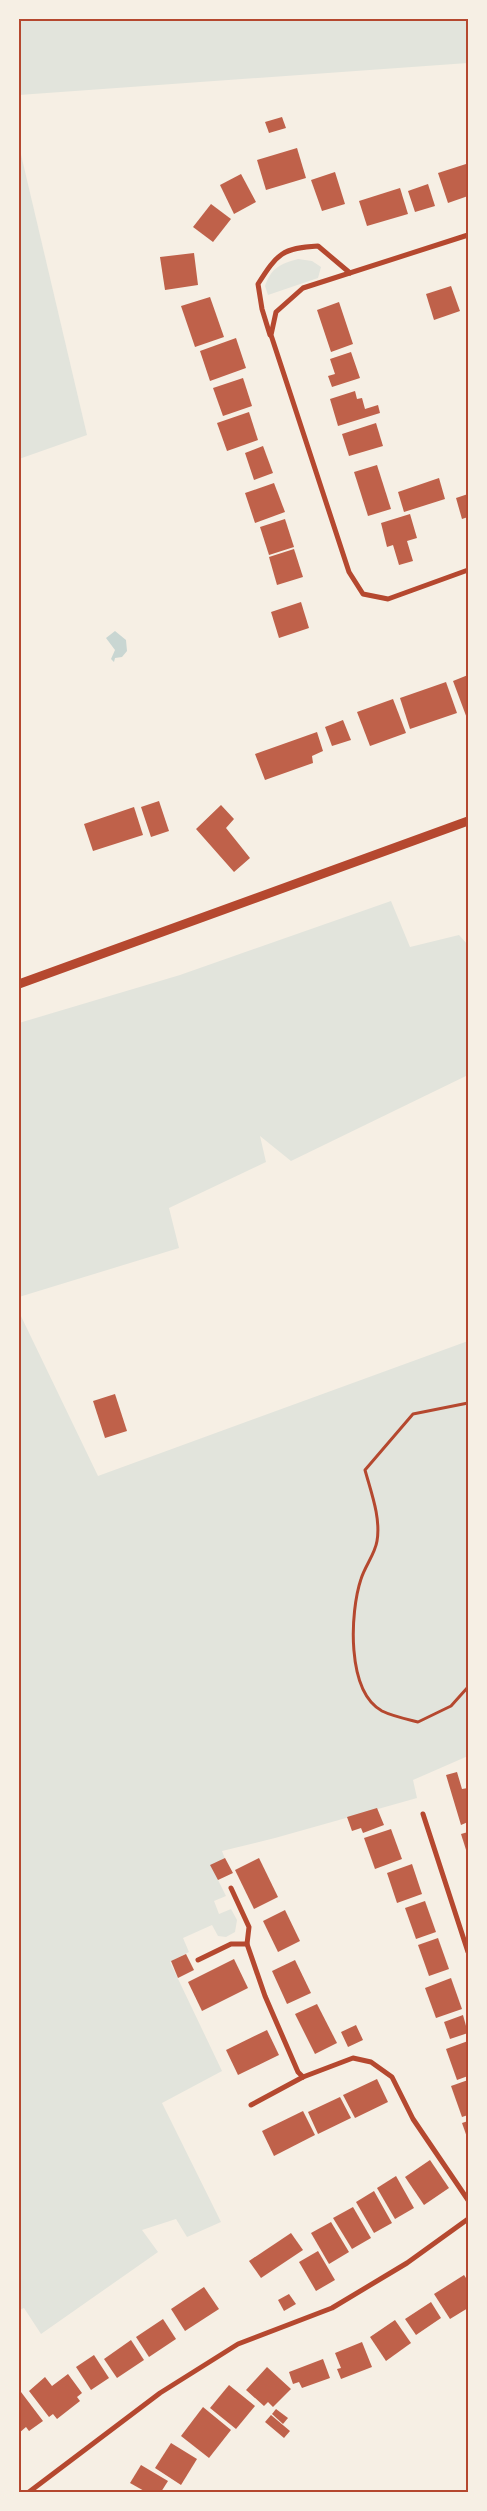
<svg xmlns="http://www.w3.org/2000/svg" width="487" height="2511" viewBox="0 0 487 2511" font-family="'Source Sans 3',sans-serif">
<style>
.green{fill:#e2e4dc}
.water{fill:#c9d6d2}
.building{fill:#bf614a}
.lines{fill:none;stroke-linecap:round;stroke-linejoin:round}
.path{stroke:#b5482f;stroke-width:3}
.minor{stroke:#b5482f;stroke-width:5}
.tertiary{stroke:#b5482f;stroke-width:9}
.neatline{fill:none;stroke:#b5482f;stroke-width:2}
</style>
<rect width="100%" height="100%" fill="#f6efe4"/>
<!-- green -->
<g class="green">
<polygon points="19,19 468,19 468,63 19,95"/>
<polygon points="19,146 87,435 19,459"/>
<path d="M298 259 312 261 321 267 318 278 268 295 265 286C271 268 280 264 298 259Z"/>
<polygon points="391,901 410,947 459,935 468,945 468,1075 291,1161 260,1136 266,1162 169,1208 179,1248 19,1297 19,1023 180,975"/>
<polygon points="19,1312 98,1476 468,1341 468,1756 413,1780 417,1798 275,1838 222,1851 225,1859 211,1866 226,1896 214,1901 219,1914 231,1909 237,1920 235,1932 226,1937 218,1936 212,1925 183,1938 189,1952 170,1962 222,2071 162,2103 221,2222 187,2237 176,2219 142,2230 158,2252 41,2334 24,2308 19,2310"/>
</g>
<!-- water -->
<polygon class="water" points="115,631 126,640 127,651 122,657 115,658 114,662 111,659 115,650 106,638"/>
<!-- building -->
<g class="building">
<polygon points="282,117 286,128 269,133 265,122"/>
<polygon points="297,148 306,178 266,190 257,160"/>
<polygon points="466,164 468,171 468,196 448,203 438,173"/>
<polygon points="335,172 345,204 322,211 311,180"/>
<polygon points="241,174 256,202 234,214 220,185"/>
<polygon points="428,184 435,206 415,212 408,191"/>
<polygon points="400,188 408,214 367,226 359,201"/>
<polygon points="211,204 231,219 213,242 193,227"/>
<polygon points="194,253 198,285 165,290 160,257"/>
<polygon points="451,286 460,311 434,320 426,294"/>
<polygon points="210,297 224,337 195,347 181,306"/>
<polygon points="339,302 353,344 331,352 317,310"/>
<polygon points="236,338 246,368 210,381 200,351"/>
<polygon points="351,352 360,378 332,387 328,376 335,374 330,359"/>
<polygon points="243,378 252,406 223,416 213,388"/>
<polygon points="355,391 357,399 362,398 365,409 378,405 380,413 338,426 330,399"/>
<polygon points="249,412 258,440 227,451 217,423"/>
<polygon points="376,423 383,446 349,456 342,434"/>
<polygon points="263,446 273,473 254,480 245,453"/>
<polygon points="377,465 391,509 368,516 354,472"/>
<polygon points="439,478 445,499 404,512 398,492"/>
<polygon points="274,483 285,512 255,523 245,493"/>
<polygon points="468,494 468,517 462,519 456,498"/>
<polygon points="410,514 417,538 407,541 413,561 399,565 393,545 387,547 381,523"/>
<polygon points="285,519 294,547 269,555 260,527"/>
<polygon points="294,549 303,577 277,585 269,557"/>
<polygon points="301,602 309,628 279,638 271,612"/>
<polygon points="468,675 468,721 453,681"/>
<polygon points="446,682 457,713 410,729 400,698"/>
<polygon points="393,699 406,733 370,746 357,712"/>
<polygon points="343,720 351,740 332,746 325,727"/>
<polygon points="317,732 323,751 312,756 313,763 265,780 255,754"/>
<polygon points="159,801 169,831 151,837 141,807"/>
<polygon points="221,805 234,819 226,828 250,858 234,872 196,829"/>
<polygon points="134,807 143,835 93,851 84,824"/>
<polygon points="115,1394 127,1431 105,1438 93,1401"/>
<polygon points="457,1772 462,1789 468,1788 468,1822 461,1825 446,1775"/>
<polygon points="377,1808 384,1825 363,1833 361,1828 352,1831 347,1817"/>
<polygon points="391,1829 402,1859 375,1869 364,1838"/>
<polygon points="468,1832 468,1856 461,1834"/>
<polygon points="225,1858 233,1873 218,1880 210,1865"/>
<polygon points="259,1858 278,1897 254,1909 235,1870"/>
<polygon points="412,1864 422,1894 397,1903 387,1873"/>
<polygon points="425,1901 436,1932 416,1939 405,1908"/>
<polygon points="285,1910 300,1941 278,1952 263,1921"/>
<polygon points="438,1938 449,1969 429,1976 418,1945"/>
<polygon points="186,1954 194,1970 178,1978 171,1961"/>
<polygon points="234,1959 248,1988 202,2011 188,1982"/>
<polygon points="295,1960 311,1993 287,2004 272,1971"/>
<polygon points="451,1978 462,2009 436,2018 425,1988"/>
<polygon points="317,2004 337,2043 315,2054 295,2014"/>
<polygon points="463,2015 468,2033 450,2039 444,2022"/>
<polygon points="356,2025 363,2040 348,2047 341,2032"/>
<polygon points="267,2030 279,2055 238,2075 226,2050"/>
<polygon points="468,2041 468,2076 457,2080 446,2049"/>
<polygon points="377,2079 388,2102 355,2118 343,2095"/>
<polygon points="468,2080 468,2115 462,2117 451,2086"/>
<polygon points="340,2097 351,2118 318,2134 308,2112"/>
<polygon points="303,2111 315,2135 274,2156 262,2131"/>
<polygon points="468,2121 468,2140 462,2123"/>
<polygon points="430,2160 449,2188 424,2205 405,2177"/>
<polygon points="396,2176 414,2208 395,2219 377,2188"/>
<polygon points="374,2191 392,2223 374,2233 356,2202"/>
<polygon points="353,2207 371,2238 352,2249 333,2218"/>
<polygon points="331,2222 349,2252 329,2264 311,2233"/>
<polygon points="291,2233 303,2250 261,2278 249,2261"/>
<polygon points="318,2251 335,2280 316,2291 299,2262"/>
<polygon points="464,2275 468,2281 468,2308 450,2319 434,2294"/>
<polygon points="204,2287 219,2309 185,2331 171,2309"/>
<polygon points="289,2294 296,2304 284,2311 278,2300"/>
<polygon points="431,2302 441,2318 416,2335 405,2319"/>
<polygon points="163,2319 176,2339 149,2357 136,2337"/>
<polygon points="395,2320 411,2343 386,2361 370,2337"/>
<polygon points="131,2340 144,2360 117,2378 104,2359"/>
<polygon points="362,2342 372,2367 341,2379 337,2369 341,2368 335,2353"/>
<polygon points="94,2355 109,2378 91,2390 76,2367"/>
<polygon points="323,2359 330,2378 302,2388 299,2382 293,2384 289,2372"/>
<polygon points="267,2367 291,2389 273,2407 268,2402 264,2406 246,2390"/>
<polygon points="68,2374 82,2393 77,2397 80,2401 57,2419 53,2414 49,2417 29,2391 45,2377 52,2386"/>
<polygon points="229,2385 255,2406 236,2429 210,2408"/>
<polygon points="21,2392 43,2421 29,2431 26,2427 19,2433 19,2394"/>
<polygon points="203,2407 231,2430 209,2458 181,2436"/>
<polygon points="276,2409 288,2418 283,2424 272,2414"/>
<polygon points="271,2415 290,2431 284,2438 265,2422"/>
<polygon points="171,2443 197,2459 181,2485 155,2468"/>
<polygon points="141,2465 168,2481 161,2492 146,2492 130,2483"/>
</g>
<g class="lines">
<!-- path -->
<path class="path" d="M468 1403 413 1414 365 1470C371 1492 381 1518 377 1541 375 1554 365 1566 361 1579 350 1612 346 1691 382 1711 392 1716 406 1719 418 1722L451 1706 468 1687"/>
<!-- minor -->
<g class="minor">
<polyline points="468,235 303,288 276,312 271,335 349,572 363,594 388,599 468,570"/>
<path d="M270 335 262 309 258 284C277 254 282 248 318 246L350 273"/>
<polyline points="423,1814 468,1952"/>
<polyline points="231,1888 249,1927 247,1944 265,1996 298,2072 303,2077"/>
<polyline points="198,1960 231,1944 247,1944"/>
<polyline points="251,2105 303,2077 353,2058 371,2062 392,2077 413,2119 468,2200"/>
<polyline points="29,2492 160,2393 238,2344 332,2308 407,2263 468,2219"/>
</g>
<!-- tertiary -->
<polyline class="tertiary" points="19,984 468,821"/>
</g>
<!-- border -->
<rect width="487" height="2511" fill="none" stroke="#f6efe4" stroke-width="40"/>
<rect x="20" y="20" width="447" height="2471" class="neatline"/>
</svg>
